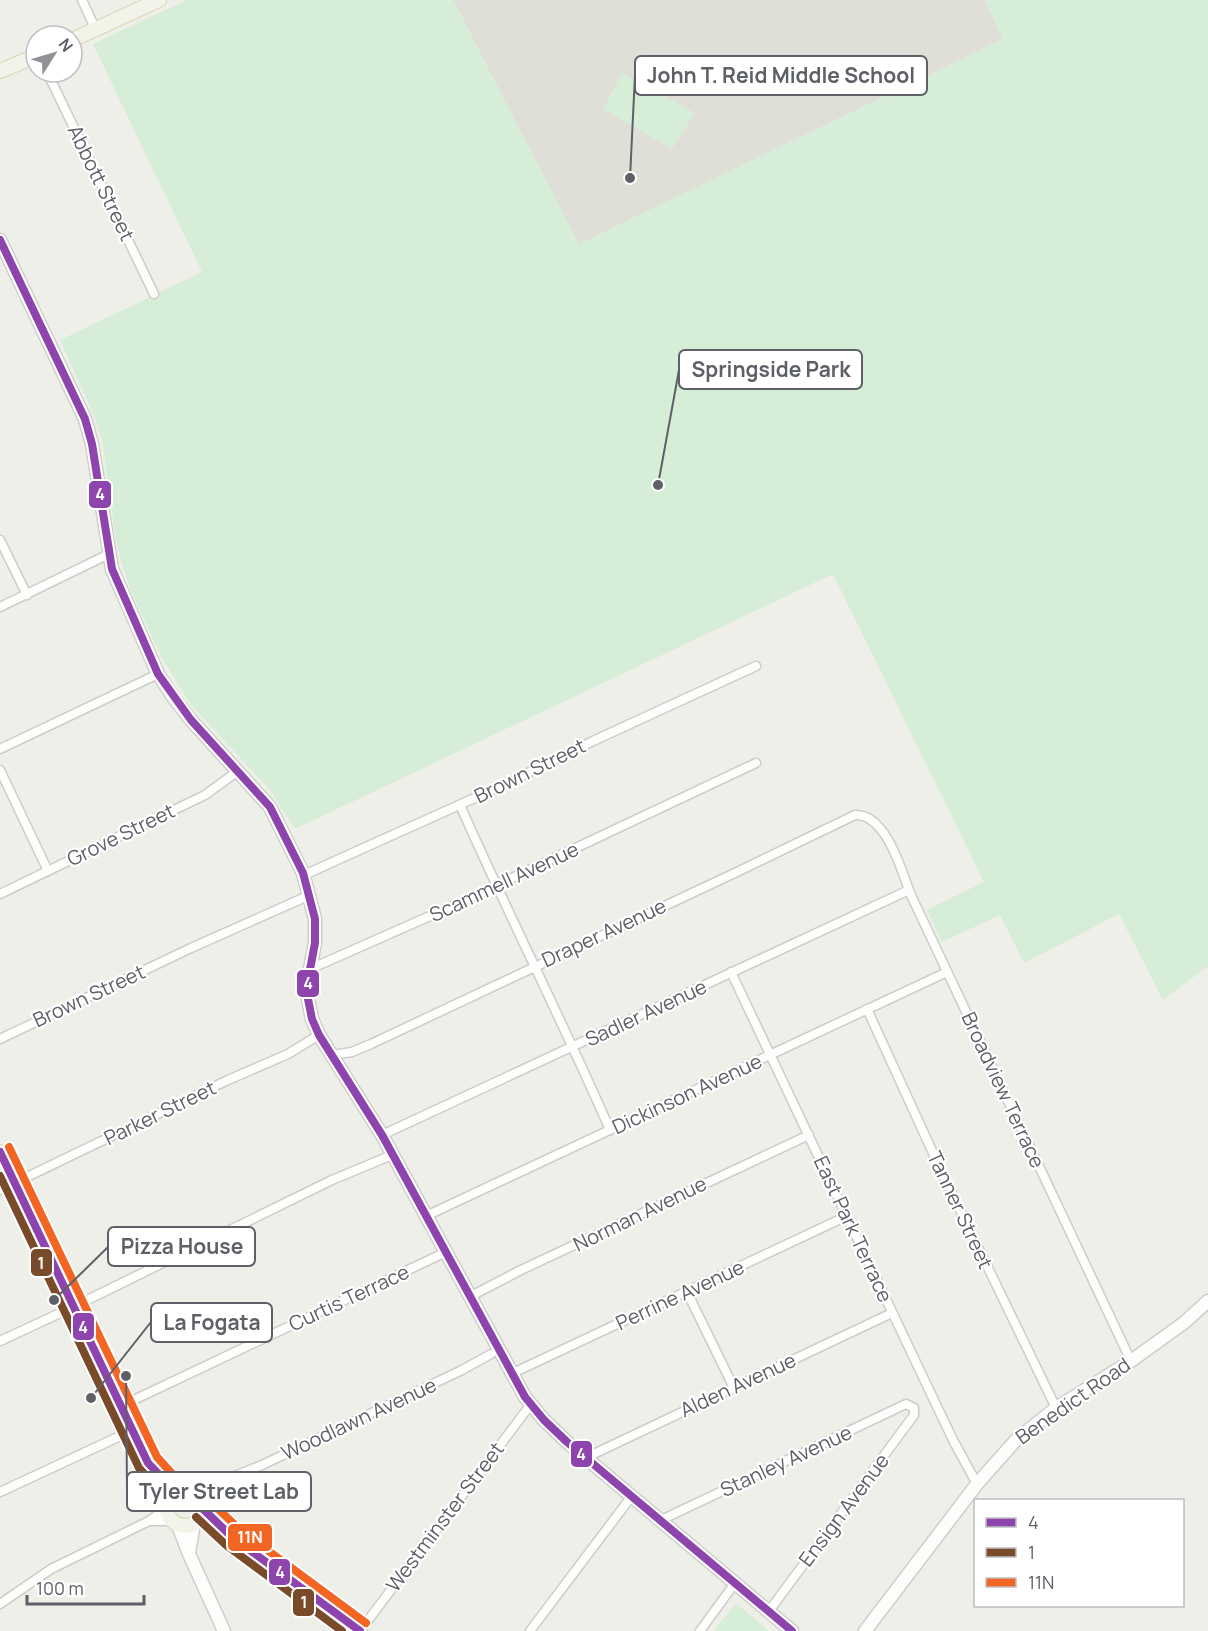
<svg xmlns="http://www.w3.org/2000/svg" width="1208" height="1631" viewBox="0 0 1208 1631" font-family="Manrope,sans-serif">
<style>
.education{fill:#e0dfd7}
.green{fill:#d6edd8}
.lines{fill:none;stroke-linecap:round;stroke-linejoin:round}
.street-casing{stroke:#cccdcb;stroke-width:11}
.secondary-casing{stroke:#cdcdcd;stroke-width:15}
.primary-casing{stroke:#d8d7b5;stroke-width:16}
.street{stroke:#fdfdfc;stroke-width:8}
.secondary{stroke:#fdfdfc;stroke-width:12}
.primary{stroke:#f3f4e9;stroke-width:14}
.bus-1-casing{stroke:#fff;stroke-width:12}
.bus-2-casing{stroke:#fff;stroke-width:12}
.bus-3-casing{stroke:#fff;stroke-width:12}
.bus-1{stroke:#8e44ad;stroke-width:8}
.bus-2{stroke:#7a4b2a;stroke-width:8}
.bus-3{stroke:#f26522;stroke-width:8}
.labels{text-anchor:middle;stroke-width:4.5;stroke-linejoin:round;paint-order:stroke}
.street-label{font-size:20px;fill:#5e6068;stroke:#fff}
.leader{fill:none;stroke:#5e6068;stroke-width:2}
.callout-dot{fill:#5e6068;stroke:#fff;stroke-width:2}
.callout{fill:#fff;stroke:#5e6068;stroke-width:2}
.callout-label{font-size:21px;text-anchor:middle;font-weight:bold;fill:#5e6068}
.line-badge{stroke:#fff;stroke-width:2}
.badge-label{font-size:16px;text-anchor:middle;font-weight:bold;fill:#fff}
</style>
<rect width="100%" height="100%" fill="#efefe9"/>
<!-- education -->
<polygon class="education" points="453,0 985,0 1003,39 578,245"/>
<!-- green -->
<g class="green">
<polygon points="187,0 453,0 579,244 1003,39 985,0 1208,0 1208,966 1163,1000 1119,914 1024,963 1000,915 942,942 927,910 984,882 833,574 295,829 270,790 192,706 162,658 132,594 122,565 115,535 103,445 96,420 60,340 202,272 93,44"/>
<polygon points="622,73 695,113 672,149 603,109"/>
<polygon points="736,1603 769,1631 714,1631"/>
</g>
<g class="lines">
<!-- street casing -->
<g class="street-casing">
<g id="street">
<polyline points="82,0 96,30"/>
<polyline points="47,72 154,294"/>
<polyline points="0,540 27,595"/>
<polyline points="0,607 109,554"/>
<polyline points="0,749 158,674"/>
<polyline points="0,770 48,871"/>
<path d="M460 805C508 914 562 1020 610 1130"/>
<polyline points="304,875 499,787 593,741 756,666"/>
<polyline points="0,894 205,795 238,771"/>
<polyline points="310,969 457,904 756,763"/>
<polyline points="731,972 931,1394 954,1442 977,1484"/>
<polyline points="867,1009 944,1177 1056,1408"/>
<polyline points="0,1039 191,948 310,895"/>
<path d="M332 1055 352 1052 371 1044 739 871 855 815C886 814 901 869 910 893L1131 1361"/>
<polyline points="382,1135 909,890"/>
<polyline points="0,1190 228,1080 288,1054 319,1035"/>
<polyline points="426,1216 947,972"/>
<polyline points="687,1292 734,1388"/>
<polyline points="471,1296 521,1270 809,1135"/>
<polyline points="0,1341 73,1307 332,1180 392,1155"/>
<polyline points="513,1373 847,1216"/>
<polyline points="121,1406 446,1252"/>
<polyline points="585,1458 892,1313"/>
<polyline points="191,1491 225,1480 262,1465 462,1370 491,1354"/>
<polyline points="0,1492 133,1430"/>
<polyline points="203,1505 225,1481"/>
<polyline points="149,1521 173,1521"/>
<polyline points="659,1521 906,1404 914,1408 914,1415 769,1611"/>
<polyline points="0,1604 51,1569 149,1521 167,1508"/>
<polyline points="360,1631 531,1404"/>
<polyline points="530,1631 631,1497"/>
<polyline points="700,1631 735,1583"/>
</g>
</g>
<!-- secondary casing -->
<g class="secondary-casing">
<g id="secondary">
<polyline points="0,240 85,419 92,444 112,569 158,674 173,697 191,720 270,807 303,873 315,919 315,943 308,980 308,999 312,1019 319,1035 382,1135 525,1397 544,1420 567,1442 792,1631"/>
<polyline points="177,1523 189,1554 224,1631"/>
<polyline points="189,1553 194,1523"/>
<polyline points="865,1631 977,1484 1016,1440 1056,1408 1131,1361 1185,1322 1208,1301"/>
</g>
</g>
<!-- primary casing -->
<g class="primary-casing">
<g id="primary">
<polyline points="72,40 159,0"/>
<polyline points="0,71 36,56"/>
<polyline points="0,1152 168,1504"/>
<circle cx="185" cy="1508" r="18"/>
<polyline points="203,1509 232,1537 360,1631"/>
</g>
</g>
<!-- street -->
<use href="#street" class="street"/>
<!-- secondary -->
<use href="#secondary" class="secondary"/>
<!-- primary -->
<use href="#primary" class="primary"/>
<!-- bus-1 casing -->
<g class="bus-1-casing">
<g id="bus-1">
<polyline points="0,240 85,419 92,444 112,569 158,674 191,720 270,807 303,873 315,919 315,943 308,980 308,999 312,1019 319,1035 382,1135 525,1397 544,1420 567,1442 792,1631"/>
<polyline points="0,1152 148,1463 169,1485 180,1491"/>
<polyline points="203,1509 232,1537 360,1631"/>
</g>
</g>
<!-- bus-2 casing -->
<g class="bus-2-casing">
<g id="bus-2">
<polyline points="0,1176 139,1468 162,1493 175,1500"/>
<polyline points="196,1517 226,1545 342,1631"/>
</g>
</g>
<!-- bus-3 casing -->
<g class="bus-3-casing">
<g id="bus-3">
<polyline points="9,1147 157,1457 175,1477 185,1482"/>
<polyline points="210,1501 239,1529 366,1623"/>
</g>
</g>
<!-- bus-1 -->
<use href="#bus-1" class="bus-1"/>
<!-- bus-2 -->
<use href="#bus-2" class="bus-2"/>
<!-- bus-3 -->
<use href="#bus-3" class="bus-3"/>
</g>
<g class="labels">
<!-- street labels -->
<g class="street-label">
<text transform="translate(101 183) rotate(64)" y="7">Abbott Street</text>
<text transform="translate(530 771) rotate(-26)" y="7">Brown Street</text>
<text transform="translate(121 835) rotate(-26)" y="7">Grove Street</text>
<text transform="translate(504 882) rotate(-25)" y="7">Scammell Avenue</text>
<text transform="translate(604 933) rotate(-25)" y="7">Draper Avenue</text>
<text transform="translate(89 996) rotate(-25)" y="7">Brown Street</text>
<text transform="translate(646 1013) rotate(-25)" y="7">Sadler Avenue</text>
<text transform="translate(1003 1090) rotate(65)" y="7">Broadview Terrace</text>
<text transform="translate(687 1094) rotate(-25)" y="7">Dickinson Avenue</text>
<text transform="translate(160 1113) rotate(-26)" y="7">Parker Street</text>
<text transform="translate(960 1210) rotate(65)" y="7">Tanner Street</text>
<text transform="translate(640 1214) rotate(-26)" y="7">Norman Avenue</text>
<text transform="translate(853 1229) rotate(65)" y="7">East Park Terrace</text>
<text transform="translate(680 1295) rotate(-25)" y="7">Perrine Avenue</text>
<text transform="translate(349 1298) rotate(-25)" y="7">Curtis Terrace</text>
<text transform="translate(738 1385) rotate(-25)" y="7">Alden Avenue</text>
<text transform="translate(1073 1401) rotate(-35)" y="7">Benedict Road</text>
<text transform="translate(359 1419) rotate(-25)" y="7">Woodlawn Avenue</text>
<text transform="translate(786 1461) rotate(-25)" y="7">Stanley Avenue</text>
<text transform="translate(844 1510) rotate(-53)" y="7">Ensign Avenue</text>
<text transform="translate(445 1517) rotate(-53)" y="7">Westminster Street</text>
</g>
</g>
<!-- callouts -->
<path class="leader" d="M630 178L635 75M658 485L679 370M54 1300L108 1247M91 1398L151 1322M126 1376L127 1491"/>
<g class="callout-dot">
<circle cx="630" cy="178" r="6"/>
<circle cx="658" cy="485" r="6"/>
<circle cx="54" cy="1300" r="6"/>
<circle cx="91" cy="1398" r="6"/>
<circle cx="126" cy="1376" r="6"/>
</g>
<g class="callout">
<rect x="635" y="56" width="292" height="39" rx="6"/>
<rect x="679" y="350" width="183" height="39" rx="6"/>
<rect x="108" y="1227" width="147" height="39" rx="6"/>
<rect x="151" y="1303" width="121" height="39" rx="6"/>
<rect x="127" y="1472" width="184" height="39" rx="6"/>
</g>
<g class="callout-label">
<text x="781" y="83">John T. Reid Middle School</text>
<text x="771" y="377">Springside Park</text>
<text x="182" y="1254">Pizza House</text>
<text x="212" y="1330">La Fogata</text>
<text x="219" y="1499">Tyler Street Lab</text>
</g>
<g class="line-badge">
<rect x="88" y="480" width="24" height="29" rx="6" fill="#8e44ad"/>
<rect x="296" y="969" width="24" height="29" rx="6" fill="#8e44ad"/>
<rect x="30" y="1248" width="23" height="29" rx="6" fill="#7a4b2a"/>
<rect x="72" y="1312" width="23" height="29" rx="6" fill="#8e44ad"/>
<rect x="570" y="1440" width="23" height="28" rx="6" fill="#8e44ad"/>
<rect x="227" y="1523" width="46" height="29" rx="6" fill="#f26522"/>
<rect x="268" y="1558" width="23" height="28" rx="6" fill="#8e44ad"/>
<rect x="292" y="1588" width="23" height="29" rx="6" fill="#7a4b2a"/>
</g>
<g class="badge-label">
<text x="100" y="500">4</text>
<text x="308" y="989">4</text>
<text x="41" y="1269">1</text>
<text x="83" y="1333">4</text>
<text x="581" y="1460">4</text>
<text x="250" y="1543">11N</text>
<text x="280" y="1578">4</text>
<text x="304" y="1608">1</text>
</g>
<!-- legend -->
<rect x="974" y="1499" width="210" height="108" fill="#ffffff" stroke="#bfbfc3" stroke-width="1.5"/>
<rect x="986" y="1518" width="30" height="9" fill="#8e44ad" stroke="#bfbfc3" stroke-width="1.5"/>
<text x="1028" y="1529" font-size="18" fill="#5e6068">4</text>
<rect x="986" y="1548" width="30" height="9" fill="#7a4b2a" stroke="#bfbfc3" stroke-width="1.5"/>
<text x="1028" y="1559" font-size="18" fill="#5e6068">1</text>
<rect x="986" y="1578" width="30" height="9" fill="#f26522" stroke="#bfbfc3" stroke-width="1.5"/>
<text x="1028" y="1589" font-size="18" fill="#5e6068">11N</text>
<!-- north arrow -->
<g transform="translate(54 54) rotate(53)"><circle r="28" fill="#ffffff" stroke="#bfbfc3" stroke-width="1.5"/>
<path d="M0-4.5L10 22L0 15L-10 22Z" fill="#919295"/>
<text y="-9" font-size="16" font-weight="bold" text-anchor="middle" fill="#5e6068">N</text>
</g>
<!-- scale -->
<path d="M27 1595v9h117v-9" fill="none" stroke="#5e6068" stroke-width="3"/>
<text x="36" y="1595" font-size="18" fill="#5e6068" stroke="#ffffff" stroke-width="4.5" paint-order="stroke">100 m</text>
</svg>
